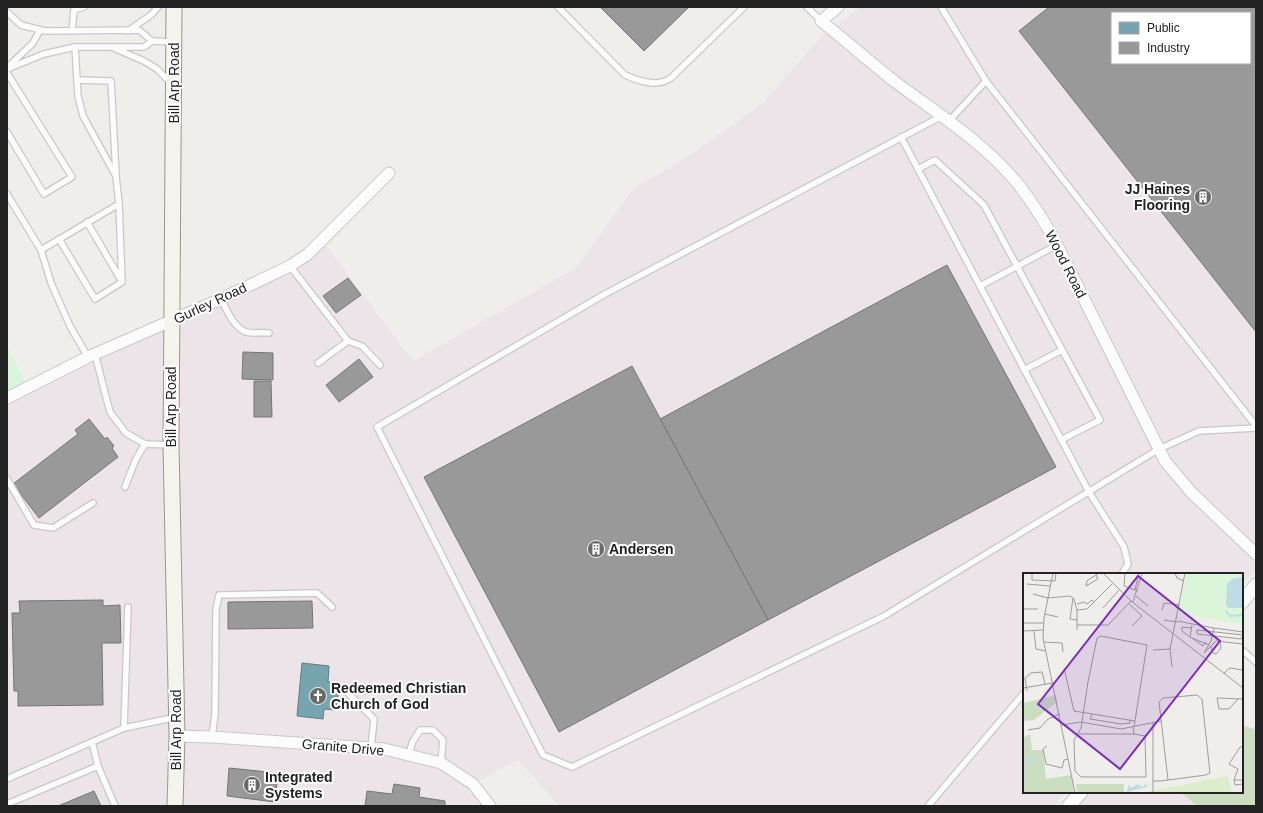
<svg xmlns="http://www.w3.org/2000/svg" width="1263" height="813" viewBox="0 0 1263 813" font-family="Helvetica,sans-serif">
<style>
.industrial{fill:#ede4e9;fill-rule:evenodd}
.forest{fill:#cbdec1}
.park{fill:#daf5da}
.public{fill:#76a5af;stroke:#5d7e85}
.industry{fill:#999;stroke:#757575;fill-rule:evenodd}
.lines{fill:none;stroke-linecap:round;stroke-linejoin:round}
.service-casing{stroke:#c9c8c7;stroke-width:8}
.minor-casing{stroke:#c9c8c7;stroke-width:13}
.tertiary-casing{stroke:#c9c8c7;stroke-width:15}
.secondary-casing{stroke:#999a82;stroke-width:17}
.service{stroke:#fdfcfc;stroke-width:5.5}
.minor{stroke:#fdfcfc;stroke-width:11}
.tertiary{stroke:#fdfcfc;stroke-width:13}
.secondary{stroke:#f4f4ed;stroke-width:15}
.labels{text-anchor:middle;stroke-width:4;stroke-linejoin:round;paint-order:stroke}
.street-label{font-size:14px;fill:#222;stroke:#fff}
.poi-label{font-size:14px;font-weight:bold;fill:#222;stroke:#fff;text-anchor:start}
.inset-river{fill:none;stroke:#bfdbe3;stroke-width:2}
.inset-road{fill:none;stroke:#9e9c9b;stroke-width:1}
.view{fill:#7b2cbf;fill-opacity:0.15;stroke:#7b2cbf;stroke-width:2}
.inset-edge{fill:none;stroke:#222;stroke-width:2}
</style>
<rect width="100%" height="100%" fill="#f0eeeb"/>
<!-- industrial -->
<g class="industrial">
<path d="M860 7H1256V569L1242 585V574H1024V792H1066L1054 806H559L518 759 473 784 489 806H7V398L290 266 322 240 413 361 576 268 634 188 689 156 763 103 819 39ZM1112 13H1250V63H1112Z"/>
<polygon points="1081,792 1180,792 1197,806 1069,806"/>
</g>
<!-- forest -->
<polygon class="forest" points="1242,726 1256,729 1256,806 1197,806 1180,792 1242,792"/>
<!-- park -->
<polygon class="park" points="7,345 28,387 7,397"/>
<!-- public -->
<polygon class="public" points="302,663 329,666 328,682 339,683 337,710 324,709 323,719 297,716"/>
<!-- industry -->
<g class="industry">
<polygon points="600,7 689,7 644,51"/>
<path d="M1049 7H1256V332L1019 31ZM1112 13H1250V63H1112Z"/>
<polygon points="947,265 1056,467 768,620 660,419"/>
<polygon points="348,278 361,295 336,313 323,296"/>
<polygon points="243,352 273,353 273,380 242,379"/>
<polygon points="359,359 373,377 339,402 326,385"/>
<polygon points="632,366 768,620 559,732 424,477"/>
<polygon points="254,381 271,381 272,417 254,417"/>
<polygon points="89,419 105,439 107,437 114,446 112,448 118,457 39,518 13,484 78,434 75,430"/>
<polygon points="103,600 103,606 120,605 121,643 102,643 103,705 18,706 18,691 14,691 12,613 20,613 19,601"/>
<polygon points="312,601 313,628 228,629 228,602"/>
<polygon points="229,768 278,773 275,802 227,796"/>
<polygon points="394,784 420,788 419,797 445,801 445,806 365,806 367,791 392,794"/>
<polygon points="94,791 101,806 58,806"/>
</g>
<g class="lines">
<!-- service casing -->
<g class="service-casing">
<g id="service">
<path d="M558 7 625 75C635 80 654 86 665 81 668 80 671 78 673 76L744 7"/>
<polyline points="807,7 821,21"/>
<polyline points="941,7 986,81 949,121"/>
<polyline points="7,12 21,25 45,31 139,30 152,41 174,42"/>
<polyline points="72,31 74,10 84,7"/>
<polyline points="128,31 151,15 158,7"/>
<polyline points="114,48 144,61 157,69 171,83"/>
<polyline points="8,67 33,43 40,30"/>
<polyline points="7,69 44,54 75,47 144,47 152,41"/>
<polyline points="7,73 72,177 44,194 7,132"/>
<polyline points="77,80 111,81 116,174"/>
<polyline points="986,81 1256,426"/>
<polyline points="942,116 605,294 377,427 543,755 572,767 884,616 1159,449 1199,431 1256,428"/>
<polyline points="901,137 1089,492 1124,547 1128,564 1122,574"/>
<polyline points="918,169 935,160 984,205 1100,420 1061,440"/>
<polyline points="7,194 41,250 51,283 70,326 88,357"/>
<polyline points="87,222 121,280"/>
<polyline points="59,239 95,299 122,282 119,204"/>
<polyline points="41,250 119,204 116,176 83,116 78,96 75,47"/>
<polyline points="290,266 348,341 362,346 380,365"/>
<polyline points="980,286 1057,245"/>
<path d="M221 299C227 310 233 327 246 332 253 334 262 332 269 333"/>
<polyline points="95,354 110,412 126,433 145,444"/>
<polyline points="318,363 348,341"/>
<polyline points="1024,370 1062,350"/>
<polyline points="7,479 34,525 53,528 93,503"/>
<polyline points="125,487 136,459 145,444 171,445"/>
<polyline points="1242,650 1256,662"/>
<polyline points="349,694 374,719 371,748"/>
<polyline points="124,728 128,607"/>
<polyline points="212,737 215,714 216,609 219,595 317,593 332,607"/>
<polyline points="92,742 98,766 115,806"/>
<polyline points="409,755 412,743 420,730 433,730 443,740 441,763"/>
<polyline points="7,779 124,728 177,717"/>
<polyline points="7,804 98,766"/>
<polyline points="928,806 1024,693"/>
</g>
</g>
<!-- minor casing -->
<g class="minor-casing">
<g id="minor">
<path d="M838 7 821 21C845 40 869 61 894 81 936 113 984 142 1018 184 1033 203 1046 224 1057 245L1165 461 1191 492 1256 554"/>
<polyline points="7,398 88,357 221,299 290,266 308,254 389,173"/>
<polyline points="177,736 212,737 384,749 441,763 473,784 490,806"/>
</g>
</g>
<!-- tertiary casing -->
<g class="tertiary-casing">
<g id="tertiary">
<polyline points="1242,602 1256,585"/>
<polyline points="1069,806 1081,792"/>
</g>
</g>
<!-- secondary casing -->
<g class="secondary-casing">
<polyline id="secondary" points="174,7 171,445 177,736 175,806"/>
</g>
<!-- service -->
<use href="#service" class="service"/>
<!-- minor -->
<use href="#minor" class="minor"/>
<!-- tertiary -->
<use href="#tertiary" class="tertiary"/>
<!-- secondary -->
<use href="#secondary" class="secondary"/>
</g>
<!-- icons -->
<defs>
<g id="building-disc" transform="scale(0.9)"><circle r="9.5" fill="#6a6968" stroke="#fff"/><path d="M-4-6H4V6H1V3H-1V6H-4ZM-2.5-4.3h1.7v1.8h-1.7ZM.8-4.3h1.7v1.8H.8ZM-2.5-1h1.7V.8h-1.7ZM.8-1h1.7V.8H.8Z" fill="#fff"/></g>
<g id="church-disc" transform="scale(0.9)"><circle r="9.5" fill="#6a6968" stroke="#fff"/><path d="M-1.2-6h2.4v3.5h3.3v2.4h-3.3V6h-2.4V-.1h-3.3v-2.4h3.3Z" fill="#fff"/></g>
</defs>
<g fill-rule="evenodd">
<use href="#building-disc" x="1203" y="197"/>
<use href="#building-disc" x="596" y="549"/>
<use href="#church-disc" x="318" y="696"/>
<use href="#building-disc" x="252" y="785"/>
</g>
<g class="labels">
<!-- street labels -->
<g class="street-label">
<text transform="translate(174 83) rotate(-90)" y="5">Bill Arp Road</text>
<text transform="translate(1066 264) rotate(63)" y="5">Wood Road</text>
<text transform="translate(210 303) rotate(-25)" y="5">Gurley Road</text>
<text transform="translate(171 407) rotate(-90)" y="5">Bill Arp Road</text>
<text transform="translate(176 730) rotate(-90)" y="5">Bill Arp Road</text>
<text transform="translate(343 747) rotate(5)" y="5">Granite Drive</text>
</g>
<!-- poi labels -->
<g class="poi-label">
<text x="1190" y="194" text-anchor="end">JJ Haines<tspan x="1190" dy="16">Flooring</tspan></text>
<text x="609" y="554">Andersen</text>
<text x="331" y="693">Redeemed Christian<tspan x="331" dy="16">Church of God</tspan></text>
<text x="265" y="782">Integrated<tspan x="265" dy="16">Systems</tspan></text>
</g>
</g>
<!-- overview -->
<g transform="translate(1023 573)">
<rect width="220" height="220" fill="#f0eeeb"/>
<path d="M205 203 209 220H118Z" fill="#ddeccb"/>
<path d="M33 122 34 129 11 147 0 148V130ZM7 161 9 177H20L23 206 48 202 51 220H0V165ZM53 211H101V220H54Z" fill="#cbdec1"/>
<path d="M163 0H220V52L156 40Z" fill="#daf5da"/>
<path d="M220 4V35H205L203 31 204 11 209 6ZM106 211 108 215 115 211 119 214 124 211V214L104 219Z" fill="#bfdbe3"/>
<path class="inset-river" d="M203 38 207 43 220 42M0 193 6 186 14 184"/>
<path class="inset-road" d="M9 0V7L32 8 33 0M30 0 21 45 20 65 52 220M80 0 108 28 220 115M102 0 101 13 115 18M152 0 154 5 161 8M73 2 75 6 63 13 64 8 65 7 76 0M4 11 27 13M112 17 116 0M10 21 25 25 47 23 51 26 54 37V57M113 23 125 33M50 25 47 46 54 47M110 29 119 0M54 31 61 29 64 31 69 27 71 29M106 31 119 43 109 53M80 35 96 17M0 36H15M54 37 64 36 89 11M139 37 141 30 157 32M22 41 35 44M141 47 154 49M154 48 191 55 188 68 181 80M0 50H20M54 52H85L108 28M169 52 167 64 186 72M191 55 220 59M0 58 20 57M11 58 13 76 23 78M220 62 174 57V61L218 66 220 62V61M167 64 159 58V54L168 55M170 66 180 73 183 69M21 69 39 70 40 79M188 73 190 80 193 81 198 75 197 68M130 77 147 76M181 80 193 68 220 71M149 94 147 76 162 0M41 95 51 138 112 148M201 100 207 95 220 97M0 115 30 110M4 118 2 105 8 100 19 99 22 111M215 126 206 136H196L194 125 220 126M69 141 67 146 98 151 107 150V147M130 149V220M39 152 58 149 98 156 138 148M110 154 111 161 122 163 123 204H58L52 198 51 167 58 155 65 109 74 65 78 63 124 72 111 154M5 157 17 155 25 146 37 141M55 161H111M24 173 20 176 23 191 39 195 41 187 45 186M220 174H217L206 191 215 196 211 207H220M211 207 212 212 220 211M130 208H138L145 207 183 202 187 200 179 126 174 122 140 125 136 129 145 207"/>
<path class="view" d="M115 3 197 68 97 196 15 131Z"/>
<rect width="220" height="220" class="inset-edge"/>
</g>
<!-- border -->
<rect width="1263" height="813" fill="none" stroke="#222222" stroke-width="16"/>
<!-- legend -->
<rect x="1111" y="12" width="140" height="52" fill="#ffffff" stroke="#a7a7a7"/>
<rect x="1119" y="22" width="20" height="12" fill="#76a5af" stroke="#a7a7a7"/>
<text x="1147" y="32" font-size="12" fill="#222222">Public</text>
<rect x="1119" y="42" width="20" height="12" fill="#999999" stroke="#a7a7a7"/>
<text x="1147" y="52" font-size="12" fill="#222222">Industry</text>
</svg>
